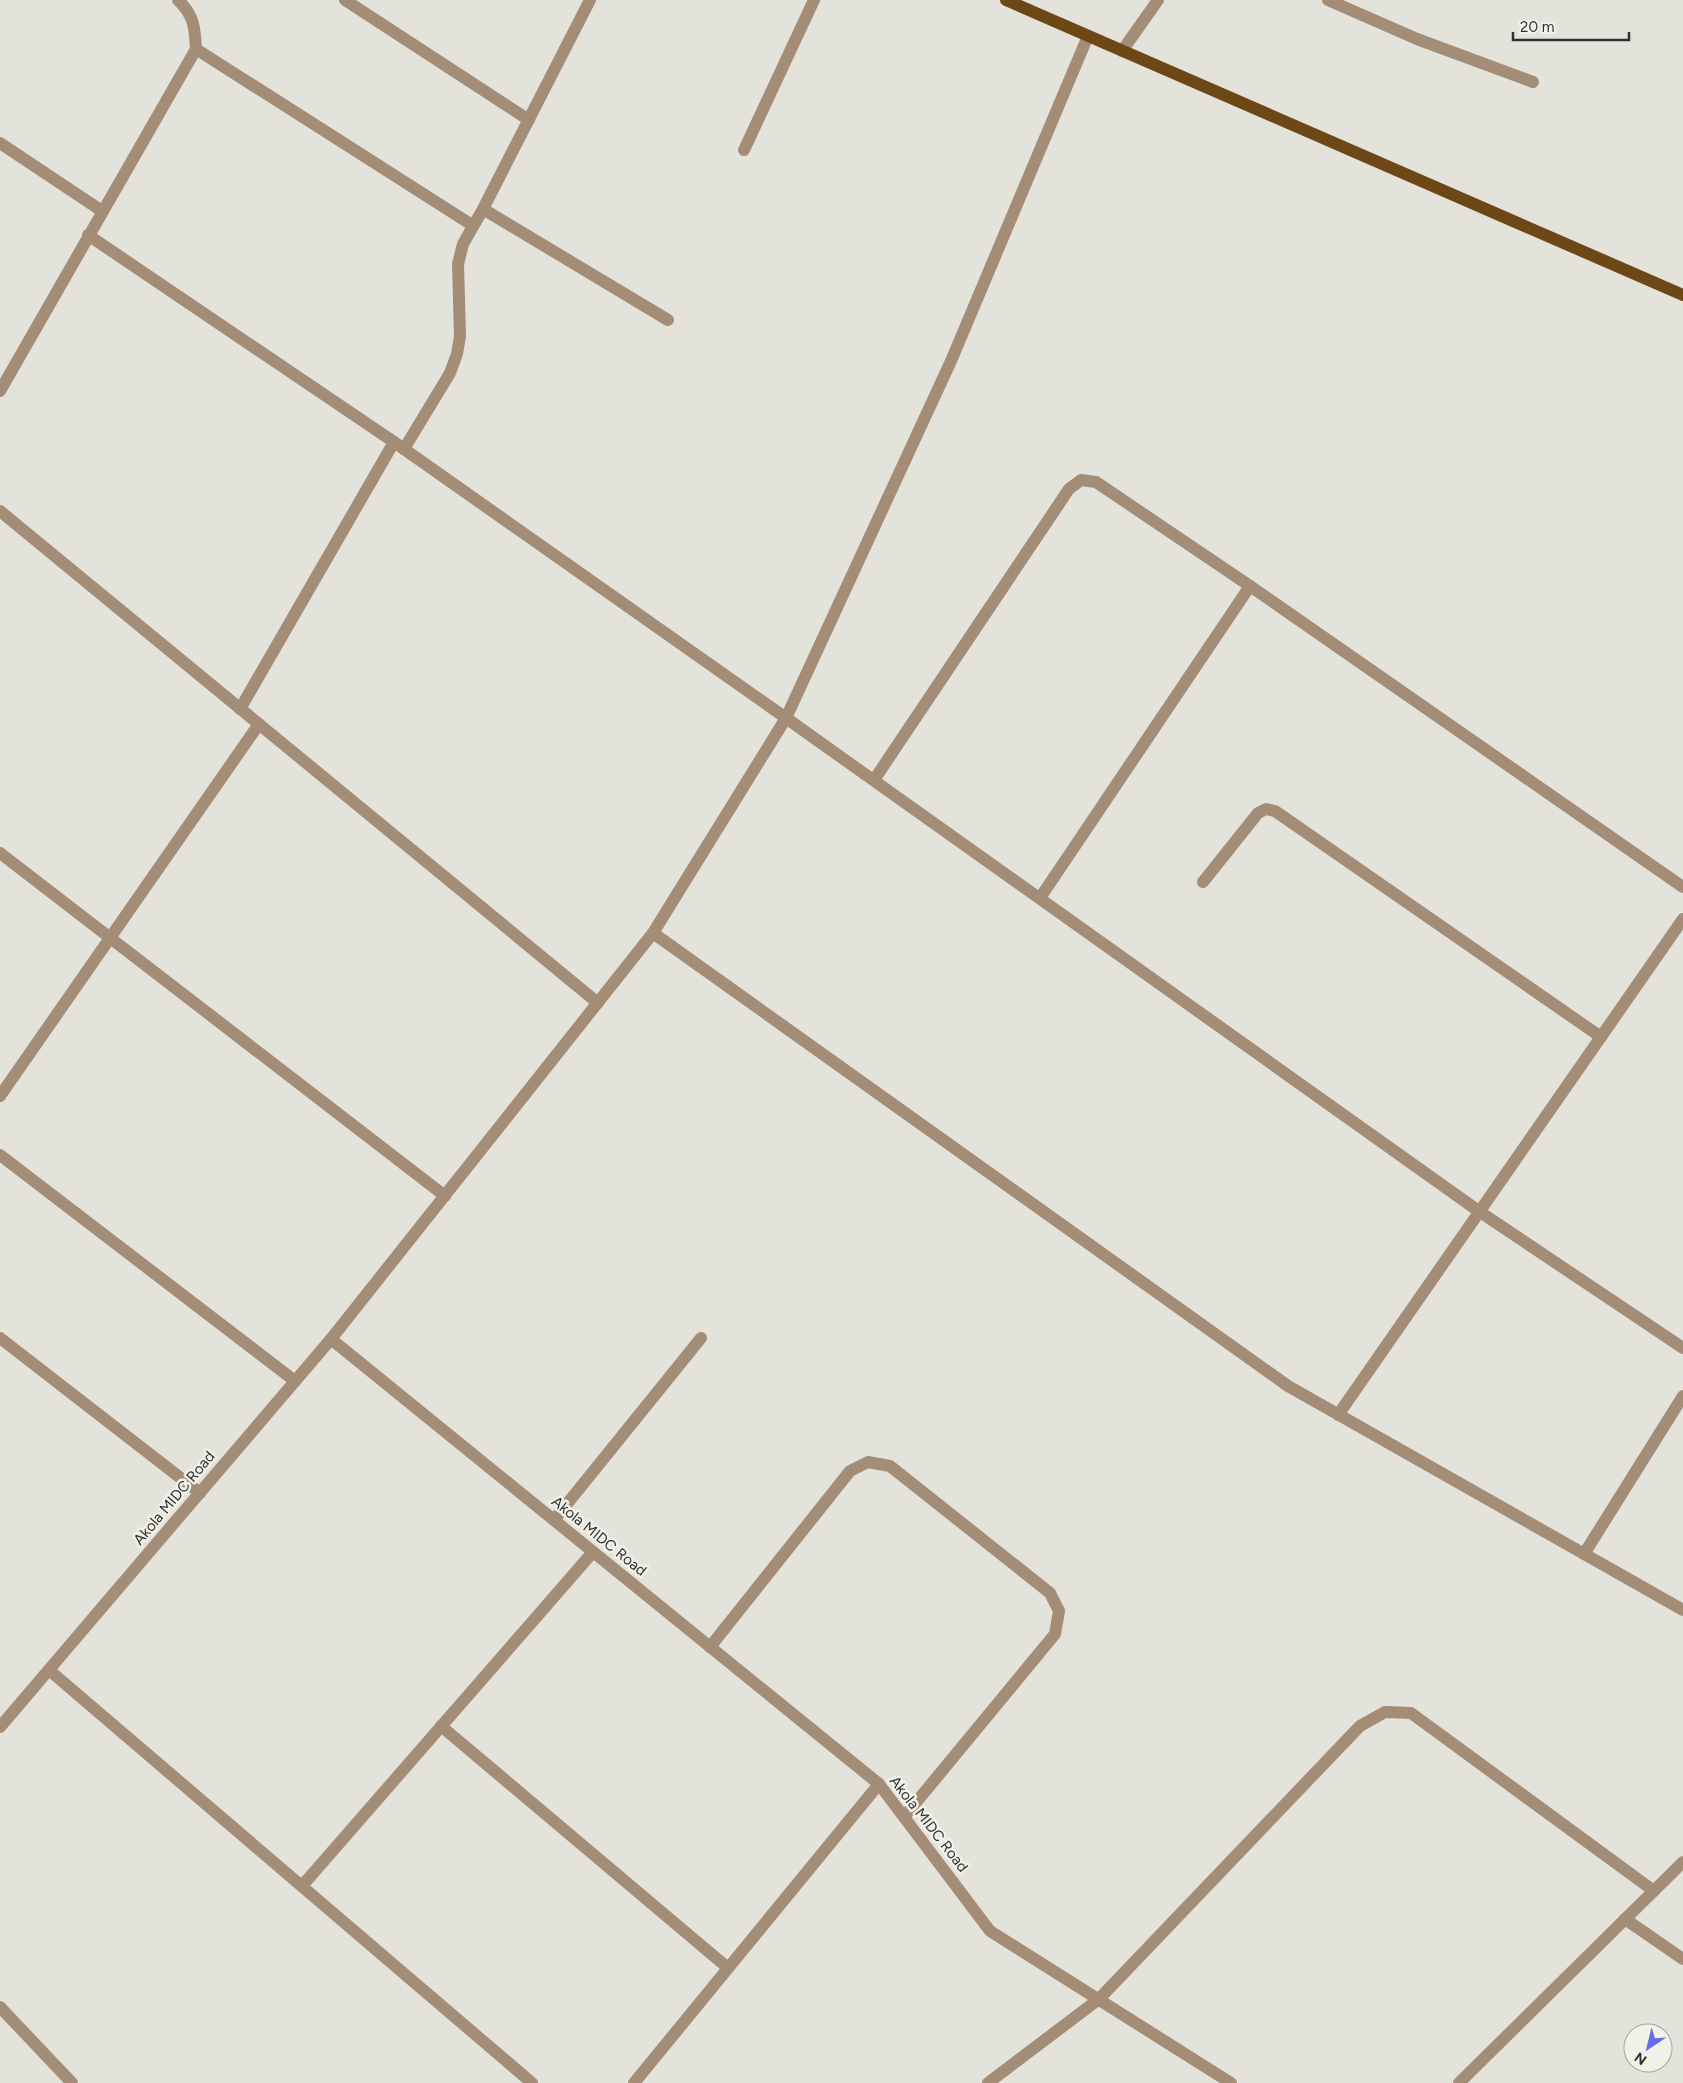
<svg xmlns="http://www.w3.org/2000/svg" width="1683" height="2083" viewBox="0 0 1683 2083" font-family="Figtree,sans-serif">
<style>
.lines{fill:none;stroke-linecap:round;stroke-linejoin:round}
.minor{stroke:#a48d76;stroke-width:12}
.major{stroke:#6d4716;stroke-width:12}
.labels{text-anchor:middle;stroke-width:5;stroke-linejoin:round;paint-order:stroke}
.street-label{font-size:15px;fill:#31312e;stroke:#f1f0e9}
</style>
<rect width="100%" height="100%" fill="#e3e3dc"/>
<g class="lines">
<!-- minor -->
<g class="minor">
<polyline points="345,0 529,120"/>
<polyline points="1328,0 1417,39 1533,82"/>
<polyline points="196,49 472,225"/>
<polyline points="1122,51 1158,0"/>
<polyline points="0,143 102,211"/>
<polyline points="744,150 814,0"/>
<polyline points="483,209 668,320"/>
<polyline points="88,235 394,442 786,718 1480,1212 1683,1348"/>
<path d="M0 391 196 49C195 28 194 15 178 0"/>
<polyline points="404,449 450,373 457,354 460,336 458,264 463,244 483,209 590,0"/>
<polyline points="0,511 598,1003"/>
<polyline points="240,709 394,442"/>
<polyline points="874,780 1069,489 1081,480 1096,482 1250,586 1683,887"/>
<polyline points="0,853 445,1196"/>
<polyline points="1203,882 1258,813 1266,809 1275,811 1601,1037"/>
<polyline points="1040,898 1250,586"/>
<polyline points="653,933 786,718 951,361 1088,36"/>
<polyline points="0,1096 259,724"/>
<polyline points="0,1155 295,1381"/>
<polyline points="0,1338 200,1493"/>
<polyline points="331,1339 879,1784 990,1931 1231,2083"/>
<polyline points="1338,1415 1683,919"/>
<polyline points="554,1520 701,1338"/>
<polyline points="1584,1554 1683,1396"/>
<polyline points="710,1647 850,1471 868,1462 890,1466 1050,1593 1059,1611 1055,1634 904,1817"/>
<polyline points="49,1670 532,2083"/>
<polyline points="441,1726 728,1968"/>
<polyline points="0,1727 331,1339 653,933 1288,1386 1683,1610"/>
<polyline points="302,1886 593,1552"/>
<polyline points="1625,1919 1683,1959"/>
<polyline points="0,2007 72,2083"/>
<polyline points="634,2083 879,1784"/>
<polyline points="988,2083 1099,1999 1360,1726 1385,1712 1411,1713 1654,1891"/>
<polyline points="1459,2083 1683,1862"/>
</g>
<!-- major -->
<polyline class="major" points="1006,0 1683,295"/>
</g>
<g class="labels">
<!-- street labels -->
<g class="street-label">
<text transform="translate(174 1498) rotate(-50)" y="5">Akola MIDC Road</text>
<text transform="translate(599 1536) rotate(39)" y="5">Akola MIDC Road</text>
<text transform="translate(929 1824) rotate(52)" y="5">Akola MIDC Road</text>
</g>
</g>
<!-- north arrow -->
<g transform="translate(1648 2048) rotate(215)"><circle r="24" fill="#f1f0e9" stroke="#a4a49e"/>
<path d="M0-4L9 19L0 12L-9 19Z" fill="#646de5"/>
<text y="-8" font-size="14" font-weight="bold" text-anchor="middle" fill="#31312e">N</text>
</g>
<!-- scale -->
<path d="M1513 32v8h116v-8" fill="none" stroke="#31312e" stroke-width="2.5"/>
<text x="1520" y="32" font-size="15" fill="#31312e" stroke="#f1f0e9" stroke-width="4" paint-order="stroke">20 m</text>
</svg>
